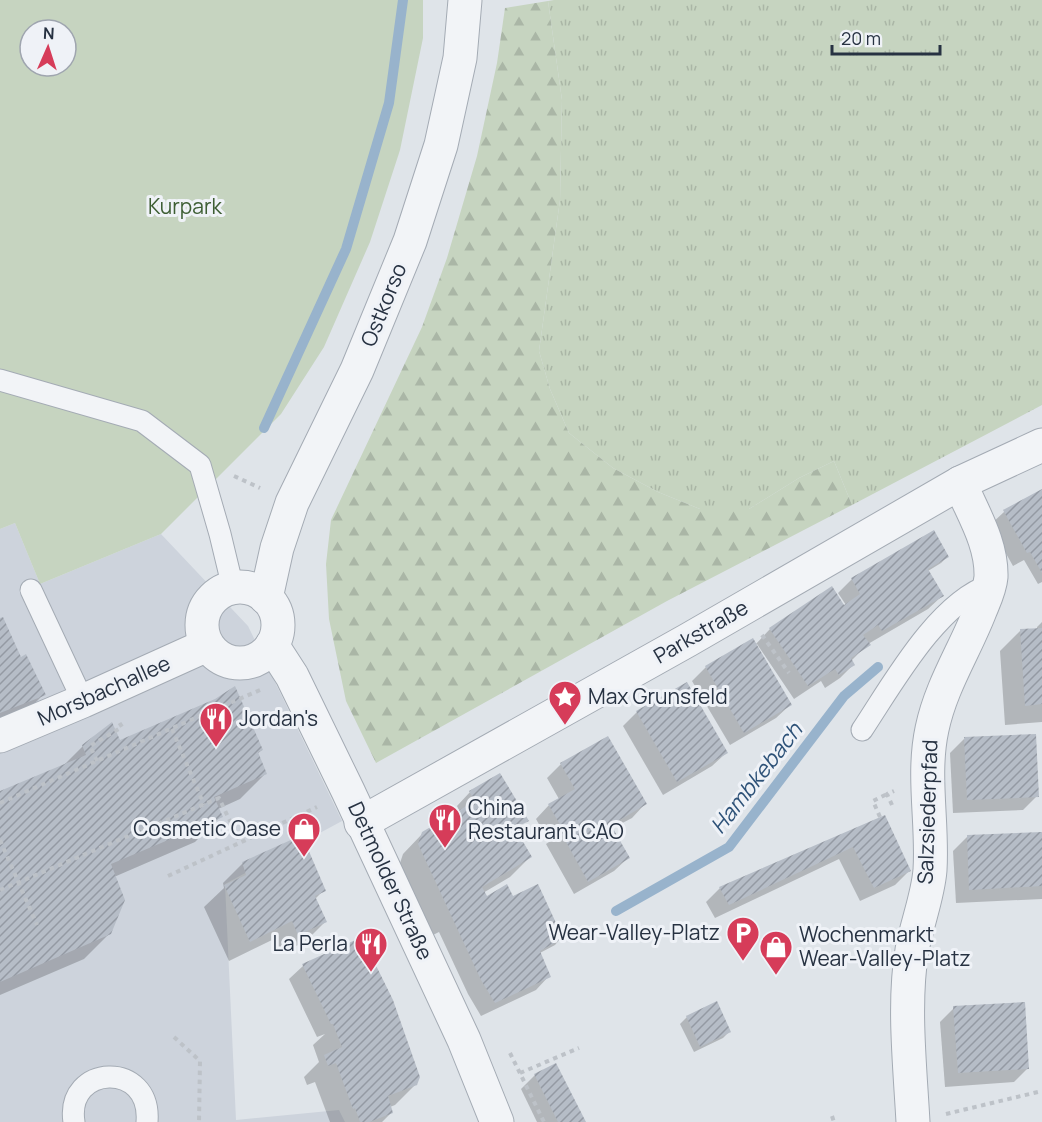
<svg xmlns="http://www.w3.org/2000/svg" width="1042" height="1122" viewBox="0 0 1042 1122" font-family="Manrope,sans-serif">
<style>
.built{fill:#cdd3dc}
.grass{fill:url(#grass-tufts)}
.forest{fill:url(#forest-firs)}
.green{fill:#c6d4c0;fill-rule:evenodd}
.shadow{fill:#0003}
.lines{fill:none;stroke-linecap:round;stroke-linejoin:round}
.stream{stroke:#98b3cc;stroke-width:10}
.building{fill:url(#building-hatch)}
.service-casing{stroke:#a4abb4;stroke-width:23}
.minor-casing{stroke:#a4abb4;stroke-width:35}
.path{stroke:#bdc2c8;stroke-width:4;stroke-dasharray:4.5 4.5;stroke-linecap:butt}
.service{stroke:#f2f4f7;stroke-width:21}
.minor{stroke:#f2f4f7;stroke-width:33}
.labels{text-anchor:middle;stroke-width:6;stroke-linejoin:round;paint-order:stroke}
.park-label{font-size:21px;fill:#3d5e33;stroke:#eff2f7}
.street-label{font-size:21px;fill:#273242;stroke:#eff2f7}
.poi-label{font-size:21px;fill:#273242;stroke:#eff2f7;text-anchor:start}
.water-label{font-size:22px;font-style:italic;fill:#2e5278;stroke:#eff2f7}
</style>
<defs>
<pattern id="grass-tufts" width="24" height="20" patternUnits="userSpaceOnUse" patternTransform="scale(1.5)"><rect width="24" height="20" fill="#c6d4c0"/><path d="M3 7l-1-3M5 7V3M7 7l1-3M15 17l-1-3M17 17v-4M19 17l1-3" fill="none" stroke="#aab6a6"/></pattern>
<pattern id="forest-firs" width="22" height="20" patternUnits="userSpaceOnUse" patternTransform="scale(1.5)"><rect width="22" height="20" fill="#c6d4c0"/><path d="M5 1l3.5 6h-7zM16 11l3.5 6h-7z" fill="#aab6a6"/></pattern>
<pattern id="building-hatch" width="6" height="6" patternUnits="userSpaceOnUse" patternTransform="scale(1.5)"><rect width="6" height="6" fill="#b6bdc7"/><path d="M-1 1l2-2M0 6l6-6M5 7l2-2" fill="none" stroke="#949aa3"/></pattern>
</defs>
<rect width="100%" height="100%" fill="#dfe4e9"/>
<!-- built -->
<polygon class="built" points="15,523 40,584 161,534 248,626 342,821 225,884 236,1120 339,1110 345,1122 0,1122 0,529"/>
<!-- grass -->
<polygon class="grass" points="554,0 1042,0 1042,405 852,505 834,461 799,478 749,509 700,509 658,492 613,468 569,433 550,389 539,351 560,200 562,100 548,1"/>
<!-- forest -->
<polygon class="forest" points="548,1 562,100 560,200 539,351 550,389 569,433 613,468 658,492 700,509 749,509 799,478 834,461 852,505 667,601 376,763 346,701 329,619 326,564 331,520 422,327 447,258 477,156 497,63 505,8"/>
<!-- green -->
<path class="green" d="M0 0H423V38L400 150 370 242 324 347 281 414 161 534 40 584 15 523 0 529ZM30 30H66V66H30Z"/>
<!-- shadow -->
<g class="shadow">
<polygon points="1042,490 1042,582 1038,584 1024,560 1013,566 990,525 1004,512"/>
<polygon points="947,557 941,563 928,571 942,596 928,609 868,644 851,661 853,665 840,678 825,688 821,681 794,699 757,644 755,645 790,705 776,718 730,745 692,681 706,667 755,645 770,629 843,607 846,605 838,593 852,579"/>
<polygon points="0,619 20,659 44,694 18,720 0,728"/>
<polygon points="1042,622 1042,722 1005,725 1000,651 1021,630 1037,629 1037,627"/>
<polygon points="637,712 726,753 712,766 663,795 623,726"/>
<polygon points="964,739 1037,796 1023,810 953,813 950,753"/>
<polygon points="119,742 262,750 257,754 266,773 240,799 218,809 221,816 195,842 114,877 110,933 84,959 0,995 0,793 63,766 83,746"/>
<polygon points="561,764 645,804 632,818 611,829 628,858 614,871 574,894 546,844 549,842 536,819 549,805 559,799 547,778"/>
<polygon points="470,792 527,820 514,830 530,857 510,877 483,893 486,898 512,899 561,938 555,945 538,954 549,976 536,990 481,1016 468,994 439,932 431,936 399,866 403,854 423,833 460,812 457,806"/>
<polygon points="884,817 909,871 895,885 860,901 839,859 715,918 706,902 720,888"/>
<polygon points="1042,833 1042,899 956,903 953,851 967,837"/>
<polygon points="243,863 324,890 315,899 325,922 305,942 278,954 272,940 229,961 204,907 224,888 223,883"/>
<polygon points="303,966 415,1085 395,1105 390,1107 392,1112 382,1122 330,1122 315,1082 307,1085 304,1077 319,1062 313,1045 325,1034 317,1037 289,979"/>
<polygon points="954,1008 1028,1068 1014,1082 945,1087 940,1022"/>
<polygon points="687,1017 729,1032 723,1038 694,1052 680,1024"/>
<polygon points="535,1075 584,1122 537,1122 521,1089"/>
</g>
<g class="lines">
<!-- stream -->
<g class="stream">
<polyline points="264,428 346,249 389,103 403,0"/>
<polyline points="616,911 729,847 844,696 878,667"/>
</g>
</g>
<!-- building -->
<g class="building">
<polygon points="1042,489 1042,573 1030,552 1027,553 1003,510"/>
<polygon points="934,530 949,557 928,569 944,596 882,631 878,625 863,635 871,645 851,658 855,665 839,675 835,669 808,686 769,628 832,586 844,605 860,594 851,578"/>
<polygon points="3,617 21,657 26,654 46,695 0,713 0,618"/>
<polygon points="1042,628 1042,704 1025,706 1020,629"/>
<polygon points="753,638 792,705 744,733 705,666"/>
<polygon points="687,682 728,753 677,782 636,711"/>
<polygon points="235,686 263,750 258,752 267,774 214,797 223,817 111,864 125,900 111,934 0,982 0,791 86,755 82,745 112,722 120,740 215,699"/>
<polygon points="1036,734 1039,797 967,800 964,737"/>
<polygon points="608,736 647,804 611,825 630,858 588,882 559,829 562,828 548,804 575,789 560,763"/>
<polygon points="500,773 529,821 515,828 532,857 482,887 487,896 507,884 513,896 538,884 563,938 540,951 551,977 495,1003 481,980 418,844 422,832 475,801 469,791"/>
<polygon points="885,815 911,871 874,888 853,847 729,905 719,887"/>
<polygon points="1042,832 1042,886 969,890 967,835"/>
<polygon points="302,835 326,891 315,896 327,922 298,935 292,921 250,942 224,885 246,875 242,862"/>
<polygon points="362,937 393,1000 420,1077 417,1085 388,1096 393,1113 369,1122 360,1122 355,1108 353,1109 336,1063 328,1066 324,1055 342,1047 333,1024 331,1024 302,964"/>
<polygon points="717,1001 731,1032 700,1047 686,1016"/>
<polygon points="1025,1002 1029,1069 958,1073 953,1006"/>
<polygon points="556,1063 586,1122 558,1122 534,1074"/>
</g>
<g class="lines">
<!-- service casing -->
<g class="service-casing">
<g id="service">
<polyline points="0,380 142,421 200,465 220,534 233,588"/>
<polyline points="31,590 83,701"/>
<path d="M862 730C892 685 937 603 990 585"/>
<path d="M74 1122C65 1064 152 1060 147 1122"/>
</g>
</g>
<!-- minor casing -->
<g class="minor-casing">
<g id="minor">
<circle cx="240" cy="625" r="38"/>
<polyline points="266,598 277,548 292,503 357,370 410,241 441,145 460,58 465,0"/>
<polyline points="272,645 292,676 348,791 464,1040 497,1122"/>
<polyline points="0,736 83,701 207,645"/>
<polyline points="361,823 688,640 960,483 1042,445"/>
<path d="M913 1122C910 1067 903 1003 912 950 917 923 928 896 930 870 933 823 922 775 932 729 941 686 964 652 980 611 984 601 990 589 991 577 992 543 973 514 960 483"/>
</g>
</g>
<!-- path -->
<g class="path">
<polyline points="234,476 260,488"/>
<polyline points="762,635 789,673"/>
<polyline points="172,729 204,805"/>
<polyline points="97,761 90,746 122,727 119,722"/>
<polyline points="0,803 260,690"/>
<polyline points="892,805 887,794 894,791"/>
<polyline points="880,817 873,801 887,794"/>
<polyline points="0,840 37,925"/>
<polyline points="168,876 317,807"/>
<polyline points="0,890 219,798 240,842"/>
<polyline points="174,1037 200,1061 199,1122"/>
<polyline points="510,1053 544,1122"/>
<polyline points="520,1073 579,1048"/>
<polyline points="946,1114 1042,1091"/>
<polyline points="832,1116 834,1122"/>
</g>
<!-- service -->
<use href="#service" class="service"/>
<!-- minor -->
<use href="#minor" class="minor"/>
</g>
<!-- icons -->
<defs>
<g id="sight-pin" transform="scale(1.725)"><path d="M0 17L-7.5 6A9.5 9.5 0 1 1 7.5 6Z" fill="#d63c59" stroke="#eff2f7"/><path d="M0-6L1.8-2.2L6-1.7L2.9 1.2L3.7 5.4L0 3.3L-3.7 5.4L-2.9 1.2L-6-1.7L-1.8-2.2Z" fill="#fff"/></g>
<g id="restaurant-pin" transform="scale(1.725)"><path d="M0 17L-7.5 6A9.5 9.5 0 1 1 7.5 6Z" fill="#d63c59" stroke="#eff2f7"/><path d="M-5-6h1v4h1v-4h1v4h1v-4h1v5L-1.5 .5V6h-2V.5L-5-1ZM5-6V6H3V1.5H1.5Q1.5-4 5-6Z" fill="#fff"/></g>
<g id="shop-pin" transform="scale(1.725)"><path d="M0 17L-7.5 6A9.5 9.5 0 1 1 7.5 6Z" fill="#d63c59" stroke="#eff2f7"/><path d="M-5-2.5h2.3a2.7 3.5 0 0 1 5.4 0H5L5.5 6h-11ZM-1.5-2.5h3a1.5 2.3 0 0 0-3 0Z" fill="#fff"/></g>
<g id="parking-pin" transform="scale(1.725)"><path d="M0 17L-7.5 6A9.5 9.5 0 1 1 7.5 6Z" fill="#d63c59" stroke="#eff2f7"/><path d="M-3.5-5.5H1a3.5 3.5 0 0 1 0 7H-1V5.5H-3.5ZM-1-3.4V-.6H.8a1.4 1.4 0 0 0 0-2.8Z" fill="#fff"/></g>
</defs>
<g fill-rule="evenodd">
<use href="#sight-pin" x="565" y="697"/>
<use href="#restaurant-pin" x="216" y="719"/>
<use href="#restaurant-pin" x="445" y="820"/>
<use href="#shop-pin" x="304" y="829"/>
<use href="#parking-pin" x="743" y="933"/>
<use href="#restaurant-pin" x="371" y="944"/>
<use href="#shop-pin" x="776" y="947"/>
</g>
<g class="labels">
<!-- park labels -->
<g class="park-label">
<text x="185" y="214">Kurpark</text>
</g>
<!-- street labels -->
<g class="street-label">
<text transform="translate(384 305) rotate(-68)" y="7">Ostkorso</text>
<text transform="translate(701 632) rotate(-30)" y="7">Parkstraße</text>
<text transform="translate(104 691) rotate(-24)" y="7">Morsbachallee</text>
<text transform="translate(928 812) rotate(-88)" y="7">Salzsiederpfad</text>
<text transform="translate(390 881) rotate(65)" y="7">Detmolder Straße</text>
</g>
<!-- poi labels -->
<g class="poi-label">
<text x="588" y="704">Max Grunsfeld</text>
<text x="239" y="726">Jordan's</text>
<text x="468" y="815">China<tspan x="468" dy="24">Restaurant CAO</tspan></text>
<text x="281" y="836" text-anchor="end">Cosmetic Oase</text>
<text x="720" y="940" text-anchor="end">Wear-Valley-Platz</text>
<text x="799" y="942">Wochenmarkt<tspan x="799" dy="24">Wear-Valley-Platz</tspan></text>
<text x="348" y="951" text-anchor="end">La Perla</text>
</g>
<!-- water labels -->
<g class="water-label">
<text transform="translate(756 778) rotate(-52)" y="8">Hambkebach</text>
</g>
</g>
<!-- north arrow -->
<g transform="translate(48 48) rotate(3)"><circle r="28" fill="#eff2f7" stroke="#9fa5af" stroke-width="1.5"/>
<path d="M0-4.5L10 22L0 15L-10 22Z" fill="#d63c59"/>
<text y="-9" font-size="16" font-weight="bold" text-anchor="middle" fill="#273242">N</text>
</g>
<!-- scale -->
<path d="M832 45v9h108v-9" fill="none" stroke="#273242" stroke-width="3"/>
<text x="841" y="45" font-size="18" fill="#273242" stroke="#eff2f7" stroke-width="4.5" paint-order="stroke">20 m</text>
</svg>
